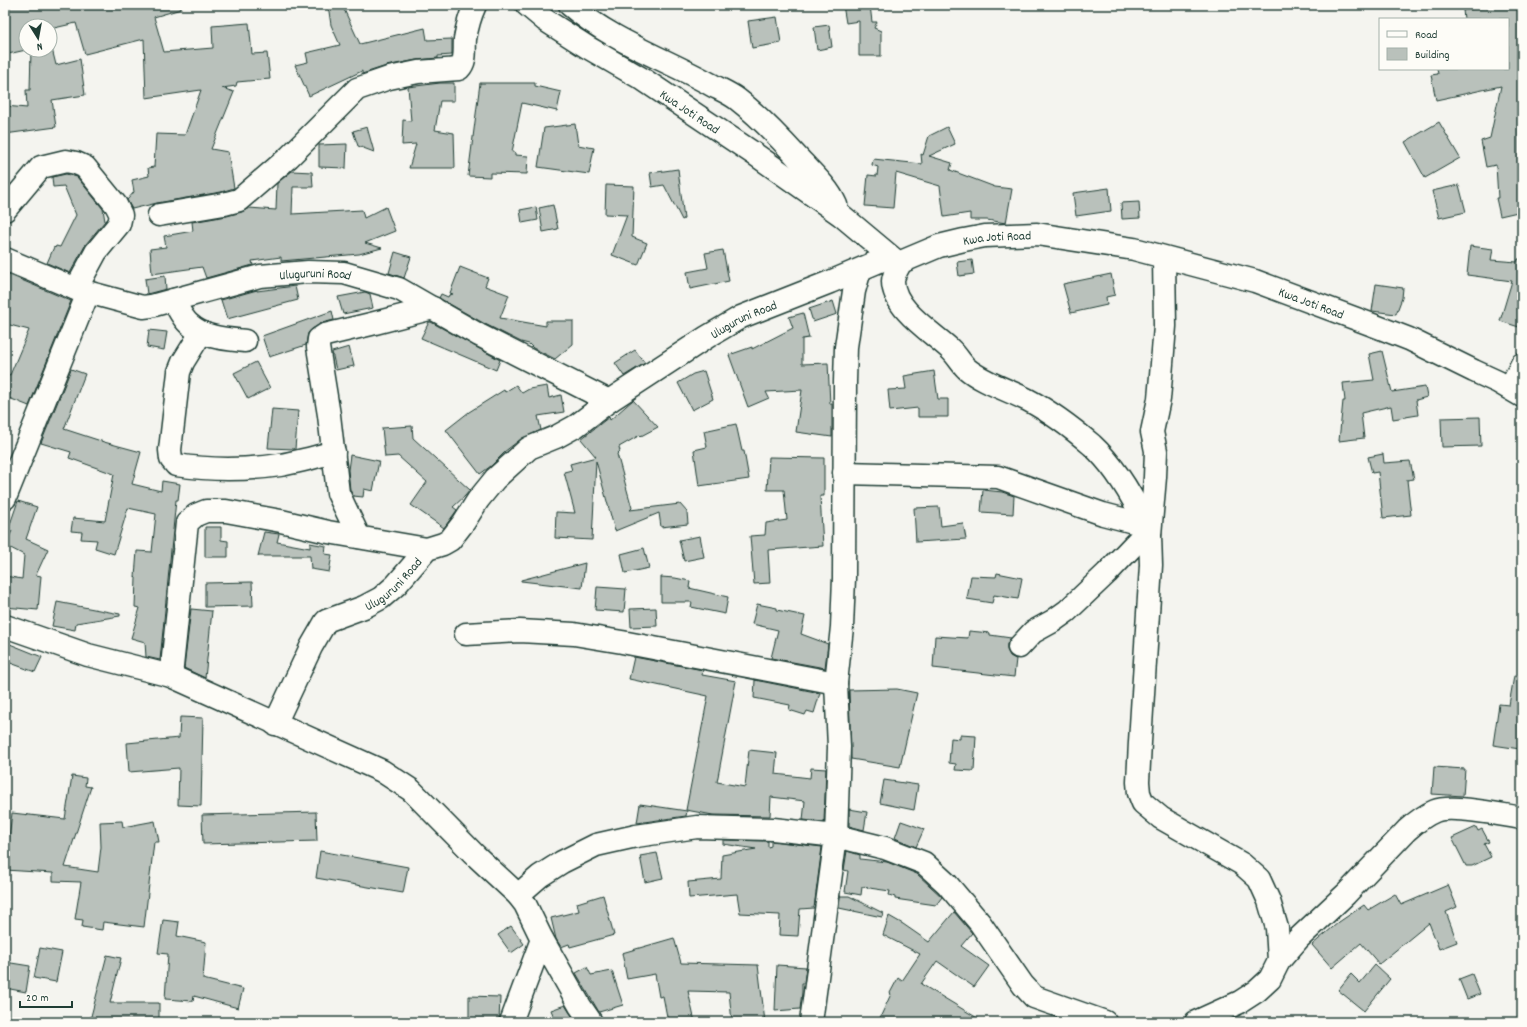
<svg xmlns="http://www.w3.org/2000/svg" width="1527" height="1027" viewBox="0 0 1527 1027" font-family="Dekko,sans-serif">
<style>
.building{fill:#b9c1bb;stroke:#1f3d34}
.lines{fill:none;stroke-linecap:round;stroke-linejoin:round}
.minor-casing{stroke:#1f3d34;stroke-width:25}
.minor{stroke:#fdfcf7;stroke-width:22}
.labels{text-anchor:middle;stroke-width:3.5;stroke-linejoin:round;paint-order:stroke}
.street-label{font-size:13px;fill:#1f3d34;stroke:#fdfcf7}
</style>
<rect width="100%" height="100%" fill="#f4f4ef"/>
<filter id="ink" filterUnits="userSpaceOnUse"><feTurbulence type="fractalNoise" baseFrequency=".025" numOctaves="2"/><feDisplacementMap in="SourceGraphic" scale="8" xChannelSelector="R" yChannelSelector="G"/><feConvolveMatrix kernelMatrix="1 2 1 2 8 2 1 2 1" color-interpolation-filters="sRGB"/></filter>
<g filter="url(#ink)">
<!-- building -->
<g class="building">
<polygon points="5,5 181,5 181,9 154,17 164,52 213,48 212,26 249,23 252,54 267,53 270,79 237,82 236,86 222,88 234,92 211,149 228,152 234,188 221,192 157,203 132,209 127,200 134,192 132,180 149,176 148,168 154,167 156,134 185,135 201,90 146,98 144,39 85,54 76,23 50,29 50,26 26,26 26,50 8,54 5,41"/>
<polygon points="328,5 342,5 360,44 425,28 427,40 452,39 452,55 438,56 438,58 416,60 386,66 362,74 362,71 309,96 295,65 308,62 306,53 340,45 331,25"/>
<polygon points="843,5 870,5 872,22 877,22 874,28 881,31 881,56 859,56 859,21 846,23"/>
<polygon points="1489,5 1522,5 1522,211 1500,216 1496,198 1498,198 1496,165 1486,167 1481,141 1490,138 1501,86 1436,100 1431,75 1438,74 1437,69 1508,69 1508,19 1464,19 1463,10 1489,7"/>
<polygon points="777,17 781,43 752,48 748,21"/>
<polygon points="829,25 832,47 817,50 814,27"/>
<polygon points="50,41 56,65 80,59 85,95 52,100 56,127 5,134 5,106 27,108 26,90 30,90 31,50 50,50"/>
<polygon points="440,83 454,83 454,101 440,101 435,130 454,133 455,168 409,168 416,144 402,145 403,120 411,121 408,87"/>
<polygon points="480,83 535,83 535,86 561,92 557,111 522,103 512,152 515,152 515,155 528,156 527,174 490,173 490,177 468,176"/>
<polygon points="1439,122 1460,158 1425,178 1405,142"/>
<polygon points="575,124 578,145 594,148 589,174 538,167 544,128"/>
<polygon points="367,127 374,152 358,146 353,131"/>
<polygon points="947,127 955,144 929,156 952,163 950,170 995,187 1012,189 1006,223 987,220 970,220 970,213 944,217 940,186 896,173 893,208 865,206 868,175 877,176 878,167 872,165 873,159 922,164 921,154 923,155 929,136"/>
<polygon points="347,144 346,168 319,167 319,145"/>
<polygon points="678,169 684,219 682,220 664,185 652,187 650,173"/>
<polygon points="292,171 312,172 313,187 293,187 292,214 362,210 364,218 386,207 395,231 365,243 382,248 359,254 281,261 281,257 252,261 253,265 206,278 202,267 152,274 150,249 166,247 164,236 193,231 192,222 227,216 242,212 249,208 276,210 277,183"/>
<polygon points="66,174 77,177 103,209 105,221 86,244 70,273 47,263 54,247 55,248 56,246 60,247 76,215 64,186 53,187 52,177"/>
<polygon points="606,185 634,186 632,237 647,243 638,265 612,255 627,215 605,214"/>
<polygon points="1459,185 1466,212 1439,218 1432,191"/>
<polygon points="1109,188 1111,211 1076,216 1073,193"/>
<polygon points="1139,202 1140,218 1122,219 1121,203"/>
<polygon points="553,205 558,229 543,232 539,208"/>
<polygon points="536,207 538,220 522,223 520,210"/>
<polygon points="1470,246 1493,249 1491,260 1517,262 1518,259 1522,259 1522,328 1500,321 1512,281 1467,275"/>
<polygon points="723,250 729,281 690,289 687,272 708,268 705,253"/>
<polygon points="395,252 411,257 404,278 389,273"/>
<polygon points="972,260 974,274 959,276 957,262"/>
<polygon points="460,267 488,278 485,286 509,295 500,318 546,326 546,321 573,321 573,344 555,359 533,348 529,344 521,342 485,324 439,298 441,294 448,297 449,295 453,294 450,293"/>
<polygon points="5,273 71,301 29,406 9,398 11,391 5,388 5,373 10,375 29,330 6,324 9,311 5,309"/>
<polygon points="1111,274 1115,295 1106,297 1107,305 1071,313 1063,284"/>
<polygon points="165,276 166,289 147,294 145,279"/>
<polygon points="1376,284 1403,288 1402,298 1396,314 1372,311"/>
<polygon points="295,286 298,300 227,319 221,300 257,290 257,291"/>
<polygon points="365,292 370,294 373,308 343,314 338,297"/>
<polygon points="833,301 837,314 813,322 809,309"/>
<polygon points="332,311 334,320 322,323 312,329 308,333 306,345 269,357 262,336"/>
<polygon points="803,313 809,338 802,339 802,364 828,363 830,404 832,404 832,437 796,432 802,390 766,392 769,398 748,407 729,355 752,347 752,349 793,328 789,317"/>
<polygon points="429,322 431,322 500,360 496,370 421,338"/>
<polygon points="149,330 167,332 164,350 147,347"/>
<polygon points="349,347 354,366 336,370 332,352"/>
<polygon points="635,350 645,363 624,376 615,363"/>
<polygon points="1382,351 1392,392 1425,387 1427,397 1416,400 1418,415 1393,419 1391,406 1361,413 1364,438 1339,441 1343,401 1345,401 1343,383 1374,380 1369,354"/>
<polygon points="256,362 270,388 248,399 234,373"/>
<polygon points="71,369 85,374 64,429 104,442 141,452 132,484 161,491 162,481 180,484 178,500 176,500 160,660 146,657 145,642 131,638 140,608 135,607 136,578 135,577 137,551 152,552 156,514 128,508 114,554 95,548 97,540 81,539 82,532 71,531 73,518 105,521 114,474 69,458 71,452 41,443"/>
<polygon points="704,371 713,399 692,410 678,383 693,374"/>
<polygon points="934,371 938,399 948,399 948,417 918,417 918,408 890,411 888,390 906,389 904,376"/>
<polygon points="516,385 522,393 529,389 547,386 549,398 561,395 564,412 538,416 541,430 521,439 504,452 504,453 491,466 480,474 446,430 469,412 504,390 505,392"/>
<polygon points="633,400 658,427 641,436 640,435 619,447 620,451 617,454 632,508 630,510 680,504 687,512 688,524 661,527 659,513 615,531 596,461 592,540 555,538 556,512 575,513 564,472 572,470 570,464 596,457 581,439 609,417 610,420"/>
<polygon points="272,409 298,411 295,449 268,448"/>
<polygon points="1480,417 1481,446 1442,447 1441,418"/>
<polygon points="736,424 742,451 744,451 749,479 699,486 694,450 707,447 704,431"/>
<polygon points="412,426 413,438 470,490 465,496 453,507 457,510 444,528 411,505 427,482 398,456 385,457 382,428"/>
<polygon points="1383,454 1384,463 1410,461 1414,479 1407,480 1411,515 1383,518 1378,472 1372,473 1368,457"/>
<polygon points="350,455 379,461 373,491 364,489 363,497 353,496 350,490 348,470"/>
<polygon points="769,457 824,458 824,496 820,496 823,546 768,550 770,583 754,584 750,536 765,535 766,523 787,520 784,490 767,490"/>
<polygon points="983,490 1002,492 1014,496 1013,514 981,512"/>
<polygon points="18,501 37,507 26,539 48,549 36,575 41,576 38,610 5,607 5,576 22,579 24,555 5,545 12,531 8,530"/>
<polygon points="939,507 941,526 963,523 966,539 916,542 914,508"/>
<polygon points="205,527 221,527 221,540 228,541 228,557 205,557"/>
<polygon points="264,532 279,534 277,542 310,548 310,543 326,546 325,554 332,555 329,572 311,569 310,556 258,556"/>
<polygon points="700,536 704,557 684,561 679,540"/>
<polygon points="644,548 649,568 625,573 621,554"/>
<polygon points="585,563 582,588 521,581 521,580"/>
<polygon points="997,573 1022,578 1018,599 994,595 992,603 967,599 971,576 996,577"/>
<polygon points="661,577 675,578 690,581 689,588 728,597 725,614 691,607 692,602 661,602"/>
<polygon points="252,582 253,606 205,607 205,583"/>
<polygon points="597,587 626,589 624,612 595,610"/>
<polygon points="57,602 120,614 120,616 76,623 75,630 52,626"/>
<polygon points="757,604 777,608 777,610 805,616 801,634 828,644 825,668 771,658 778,630 752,624"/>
<polygon points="656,608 657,626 631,627 630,609"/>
<polygon points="191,609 212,611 205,678 184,668"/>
<polygon points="969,631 990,633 990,635 1011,638 1007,644 1007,650 1010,656 1016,659 1014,677 933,668 935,636 968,638"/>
<polygon points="5,642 42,657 35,672 5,661"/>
<polygon points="634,657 703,670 702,675 736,681 717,782 745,787 749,750 777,753 775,774 810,778 811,768 826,769 824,822 803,820 805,801 771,797 770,816 713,815 686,810 708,696 629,679"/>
<polygon points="1514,676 1522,677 1522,738 1520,749 1493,745 1499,704 1509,705"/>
<polygon points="755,680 820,693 814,713 807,711 805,715 789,710 790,705 754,698"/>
<polygon points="897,689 917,693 900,767 851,759 849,690"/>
<polygon points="180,717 203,718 201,806 178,805 179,768 129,772 127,743 179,738"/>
<polygon points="960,735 976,736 974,771 955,770 956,764 949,763 951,738 960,739"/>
<polygon points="1434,767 1465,769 1463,796 1432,794"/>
<polygon points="72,776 86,778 85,786 91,787 65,867 98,872 101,847 100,822 122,821 123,827 155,821 159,842 154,842 144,927 103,922 102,930 82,927 83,920 75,919 81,882 53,881 53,873 5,870 12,813 65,819"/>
<polygon points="884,780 918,785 914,810 880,803"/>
<polygon points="640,804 687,811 686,816 637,823"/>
<polygon points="849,809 867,812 864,830 849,826"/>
<polygon points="316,812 317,841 203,844 202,815"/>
<polygon points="901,821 924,829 916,847 895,838"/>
<polygon points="1476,827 1478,831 1482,829 1489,842 1484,844 1491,857 1472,866 1466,866 1452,838"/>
<polygon points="723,840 768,841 768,847 771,846 771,841 822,847 814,908 800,909 798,936 779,935 780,915 740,913 737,894 689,898 688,882 721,879 722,855 756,849 723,844"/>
<polygon points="320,851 408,867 403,893 316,878"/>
<polygon points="847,851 860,855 860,859 887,862 917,874 942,897 936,905 895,899 895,897 889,895 890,891 862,887 861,895 845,892 848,871 844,870"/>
<polygon points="657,853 663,878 645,882 640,856"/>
<polygon points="1448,885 1457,907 1446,912 1457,942 1439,949 1429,923 1379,964 1361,943 1332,968 1312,945 1339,922 1364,905 1368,910 1395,894 1401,905"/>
<polygon points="603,895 614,935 570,947 569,944 561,947 556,939 551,918 579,911 577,903"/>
<polygon points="840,896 849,896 883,913 882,917 839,908"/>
<polygon points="954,912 972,933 961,946 989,966 974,987 937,961 921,984 984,1022 878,1022 891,994 890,993 898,978 902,981 920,954 883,935 889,916 903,924 929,942"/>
<polygon points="163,920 179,922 177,936 206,942 203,979 243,989 238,1008 194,996 193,1001 165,999 168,954 158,953"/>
<polygon points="511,926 524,944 511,953 498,935"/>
<polygon points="674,938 681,963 758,965 765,1022 732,1022 729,992 688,991 695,1022 668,1022 663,996 659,997 655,974 627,979 622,953"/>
<polygon points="40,948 62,952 56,982 34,978"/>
<polygon points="107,955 121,958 110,1003 159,1003 159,1022 100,1022 90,1020"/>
<polygon points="5,962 30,966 26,992 5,988"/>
<polygon points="777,965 806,967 804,983 802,983 802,992 800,1009 775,1011"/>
<polygon points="1375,965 1390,979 1364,1011 1338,990 1351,974 1360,983"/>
<polygon points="587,967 591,975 612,971 623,1005 599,1012 576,973"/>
<polygon points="1472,974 1480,994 1467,999 1459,979"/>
<polygon points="469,996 500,997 499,1022 469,1022"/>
<polygon points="565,1005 570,1013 576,1022 556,1022 551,1010"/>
</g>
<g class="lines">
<!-- minor casing -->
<g class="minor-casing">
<g id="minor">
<path id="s1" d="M527 5 545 20 587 47 644 80 756 155 841 215 896 261 901 262 939 246 964 240 985 236 1037 234 1134 249 1255 281 1378 327 1409 339 1474 371 1498 382 1522 396"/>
<path d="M570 5C610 40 663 58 710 84 719 89 729 93 737 99 759 116 779 137 798 158 811 172 828 187 836 205"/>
<polyline points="5,210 41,167 66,161 76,163 85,167 116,205 121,215 119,224 96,252 76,289"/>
<path d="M159 215 224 204 239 200 289 157 357 89 389 78 418 72 459 69C467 61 464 49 465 39 467 27 470 16 475 5"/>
<polyline points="1164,258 1165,326 1161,376 1159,399 1152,432 1156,451 1155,477 1150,535 1151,565 1140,742 1138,782 1139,793 1143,803 1161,818 1242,864 1259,879 1269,901 1277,928 1279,961 1270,979 1257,991 1240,1002 1196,1022"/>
<path id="s2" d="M5 259 76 289 143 307 151 306 260 276 308 272 344 273 399 289 479 335 609 401"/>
<path d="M901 262C898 268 893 275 893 281 893 310 935 334 952 351 957 356 961 363 966 368 982 382 1008 390 1028 400 1051 412 1072 428 1092 445 1118 469 1136 502 1150 534"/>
<path d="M173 300C178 308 182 318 189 324 204 338 225 339 245 341"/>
<path d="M201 333 183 362 179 372 170 450 171 459 176 465C209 470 247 470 280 465 298 462 316 457 334 452"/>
<polyline points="1510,388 1522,364"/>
<polyline points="844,473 998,477 1103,514 1145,525"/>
<polyline points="5,498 88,293"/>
<polyline points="359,537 338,493 329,415 318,347 319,339 325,335 371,324 433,308"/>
<polyline points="5,626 88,655 171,676 382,771 411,790 476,856 518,895 525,904 542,939 580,1006 591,1022"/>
<polyline points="466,634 520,631 574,634 622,642 836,683"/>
<polyline points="1019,647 1033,632 1053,621 1067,611 1107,573 1148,530"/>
<polyline points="171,676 187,523 196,515 206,511 226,511 281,521 328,532 427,549"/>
<path id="s3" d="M275 724 311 647 326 621 364 607 381 598 396 585 427 549 443 544 450 540 464 522 478 500 495 479 529 448 556 437 576 426 609 401 707 337 741 317 830 282 889 257"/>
<polyline points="518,895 540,876 562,862 596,845 636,836 697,827 773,829 836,836 885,848 924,863 947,884 980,923 1023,985 1034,997 1105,1022"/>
<path d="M1279 961 1299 938 1346 894 1407 830C1415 823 1425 815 1435 811 1452 804 1502 815 1522 818"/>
<polyline points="511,1022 542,939"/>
<polyline points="811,1022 836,836 839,747 836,683 842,627 844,578 845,382 846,347 854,291 860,270"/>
</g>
</g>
<!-- minor -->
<use href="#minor" class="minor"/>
</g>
</g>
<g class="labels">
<!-- street labels -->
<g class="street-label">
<text dy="5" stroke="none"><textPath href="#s1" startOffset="195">Kwa Joti Road</textPath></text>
<text dy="5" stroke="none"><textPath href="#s1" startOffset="555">Kwa Joti Road</textPath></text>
<text dy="5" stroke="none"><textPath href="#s2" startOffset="323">Uluguruni Road</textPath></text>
<text dy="5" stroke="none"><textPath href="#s1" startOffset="879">Kwa Joti Road</textPath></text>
<text dy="5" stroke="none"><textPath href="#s3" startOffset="640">Uluguruni Road</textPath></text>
<text dy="5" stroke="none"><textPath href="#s3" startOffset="193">Uluguruni Road</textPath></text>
</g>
</g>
<!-- margin -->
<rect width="1527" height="1027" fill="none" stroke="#fdfcf7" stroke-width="20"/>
<rect x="10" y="10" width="1507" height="1007" fill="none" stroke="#1f3d34" stroke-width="1.5" filter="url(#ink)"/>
<!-- legend -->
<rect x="1379" y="18" width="130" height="52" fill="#fdfcf7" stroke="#a4b0a9"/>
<rect x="1387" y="31" width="20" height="6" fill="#fdfcf7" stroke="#a4b0a9"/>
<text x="1415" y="38" font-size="12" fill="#1f3d34">Road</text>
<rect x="1387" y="48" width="20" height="12" fill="#b9c1bb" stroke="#a4b0a9"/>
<text x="1415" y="58" font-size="12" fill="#1f3d34">Building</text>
<!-- north arrow -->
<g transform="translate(38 38) rotate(169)"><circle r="19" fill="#fdfcf7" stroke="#a4b0a9"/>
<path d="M0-3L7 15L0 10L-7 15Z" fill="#1f3d34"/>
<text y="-6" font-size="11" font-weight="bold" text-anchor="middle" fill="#1f3d34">N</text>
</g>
<!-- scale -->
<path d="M20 1001v6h52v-6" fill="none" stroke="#1f3d34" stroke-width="2"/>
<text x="26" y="1001" font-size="12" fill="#1f3d34" stroke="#fdfcf7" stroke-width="3" paint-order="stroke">20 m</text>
</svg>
